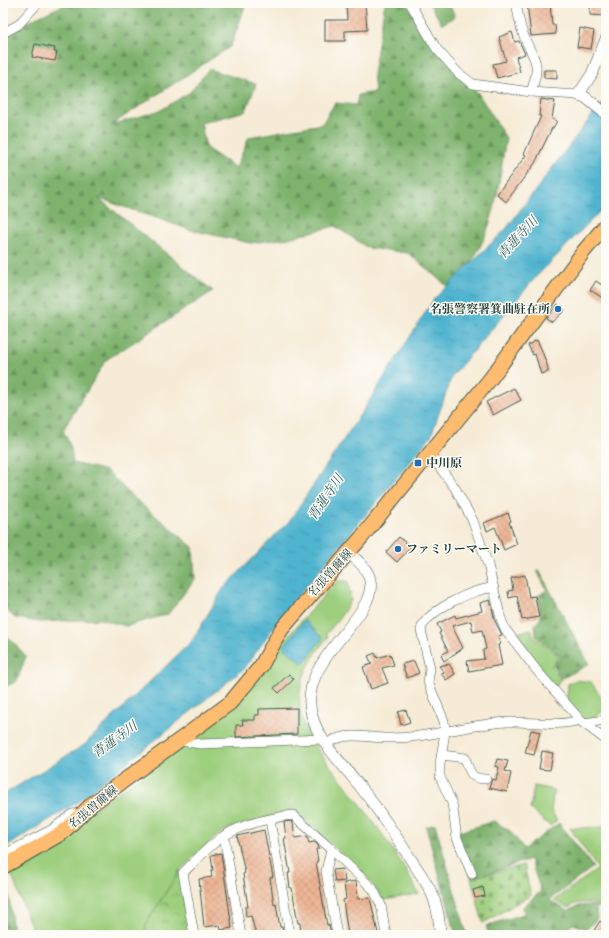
<svg xmlns="http://www.w3.org/2000/svg" width="609" height="938" viewBox="0 0 609 938" font-family="Vollkorn,'Noto Serif JP',serif">
<style>
.grass{fill:#9ecf7e;stroke:#5e8659}
.forest{fill:url(#forest-firs);stroke:#4e7850}
.cemetery{fill:url(#cemetery-stones);stroke:#5e8659}
.park{fill:url(#park-crowns);stroke:#5e8659}
.water{fill:url(#water-ripples);stroke:#387882}
.building{fill:url(#building-cross-hatch)}
.lines{fill:none;stroke-linecap:round;stroke-linejoin:round}
.minor-casing{stroke:#3f574c;stroke-width:10}
.tertiary-casing{stroke:#3f574c;stroke-width:12}
.primary-casing{stroke:#3f574c;stroke-width:16}
.minor{stroke:#fff;stroke-width:9}
.tertiary{stroke:#fff;stroke-width:11}
.primary{stroke:#fdbc6f;stroke-width:14}
.poi-dot{fill:#1f6fb2;stroke:#fdfcf7;stroke-width:1.5}
.labels{text-anchor:middle;stroke-width:3;stroke-linejoin:round;paint-order:stroke}
.poi-label{font-size:12px;font-weight:bold;fill:#1f3d34;stroke:#fdfcf7;text-anchor:start}
.street-label{font-size:12px;fill:#1f3d34;stroke:#fdfcf7}
.water-label{font-size:13px;font-style:italic;fill:#2e6162;stroke:#fdfcf7}
</style>
<defs>
<pattern id="forest-firs" width="22" height="20" patternUnits="userSpaceOnUse"><rect width="22" height="20" fill="#7eb26d"/><path d="M5 1l3.5 6h-7zM16 11l3.5 6h-7z" fill="#67925a"/></pattern>
<pattern id="cemetery-stones" width="16" height="16" patternUnits="userSpaceOnUse"><rect width="16" height="16" fill="#9ecf7e"/><path d="M2 7V4a2 2 0 0 1 4 0v3zM10 15v-3a2 2 0 0 1 4 0v3z" fill="#80a968"/></pattern>
<pattern id="park-crowns" width="20" height="18" patternUnits="userSpaceOnUse"><rect width="20" height="18" fill="#9ecf7e"/><path d="M2 6a3 3 0 1 1 6 0M12 15a3 3 0 1 1 6 0" fill="none" stroke="#80a968"/></pattern>
<pattern id="water-ripples" width="26" height="14" patternUnits="userSpaceOnUse"><rect width="26" height="14" fill="#50b4cf"/><path d="M2 4q2-2 4 0t4 0M15 11q2-2 4 0t4 0" fill="none" stroke="#4294a9"/></pattern>
<pattern id="building-cross-hatch" width="8" height="8" patternUnits="userSpaceOnUse"><rect width="8" height="8" fill="#edb695"/><path d="M0 0l8 8M0 8l8-8" fill="none" stroke="#cb9d81"/></pattern>
</defs>
<rect width="100%" height="100%" fill="#fdfcf7"/>
<filter id="ink" filterUnits="userSpaceOnUse"><feTurbulence type="fractalNoise" baseFrequency=".025" numOctaves="2"/><feDisplacementMap in="SourceGraphic" scale="8" xChannelSelector="R" yChannelSelector="G"/><feConvolveMatrix kernelMatrix="1 2 1 2 8 2 1 2 1" color-interpolation-filters="sRGB"/></filter>
<filter id="wash" filterUnits="userSpaceOnUse"><feTurbulence type="fractalNoise" baseFrequency=".012" numOctaves="4" result="noise"/><feDisplacementMap in="SourceGraphic" scale="16" xChannelSelector="R" yChannelSelector="G"/><feGaussianBlur stdDeviation="0.9" result="paint"/><feColorMatrix in="noise" values="0 0 0 0 0 0 0 0 0 0 0 0 0 0 0 0 0 1.4 0 .05"/><feComposite in="paint" operator="in"/></filter>
<g filter="url(#wash)">
<rect width="100%" height="100%" fill="#f6ebd6"/>
<!-- grass -->
<g class="grass">
<path d="M337 581H348L351 600 339 619 326 634 328 637C267 710 316 745 361 805 382 833 403 863 419 894L383 900 368 878 294 810 231 828 219 834 180 870 146 924 145 935H32L34 934 9 868 156 766 282 642Z"/>
<polygon points="531,629 534,638 559,656 552,666 560,680 555,688 514,634"/>
<polygon points="576,680 591,682 606,705 606,709 584,724 567,699 568,684"/>
<polygon points="534,786 554,790 551,811 557,820 550,826 530,809"/>
<polygon points="606,827 606,900 599,908 596,903 577,903 568,908 554,900 598,869 570,828"/>
</g>
<!-- forest -->
<g class="forest">
<path d="M3 3H5L10 30 68 3H246L231 46 111 125 161 110 190 92 209 69 256 84 246 111 201 123 206 148 236 168 249 137 322 124 335 103 356 105 358 95 375 92 373 74 385 3H406L436 48 478 93 506 138C499 179 496 227 471 262 465 271 455 278 447 286L408 253 368 248 335 226 288 238 250 243 191 230 98 198 213 291 106 360 63 430 71 448 73 463 107 471 134 498 193 547 195 579 168 614 127 626 99 619 40 622 15 618 3 607Z"/>
<polygon points="429,3 449,3 455,17 442,24"/>
<polygon points="539,570 589,664 561,679 554,665 561,656 536,637 535,625 541,618 538,596 547,590 537,571"/>
<polygon points="3,636 9,638 26,656 17,681 3,688"/>
<polygon points="494,821 510,831 524,849 559,823 593,867 549,900 568,911 578,906 596,905 597,919 587,929 573,924 568,928 566,935 559,935 537,928 534,935 489,935 486,926 526,913 522,908 541,891 530,859 472,879 456,833"/>
<polygon points="435,824 467,935 456,935 426,827"/>
<polygon points="7,871 13,935 3,935 3,873"/>
</g>
<!-- cemetery -->
<polygon class="cemetery" points="524,865 531,895 483,923 471,878"/>
<!-- park -->
<polygon class="park" points="180,870 190,935 145,935 146,924"/>
<!-- water -->
<g class="water">
<polygon points="606,97 606,205 535,278 452,376 431,436 280,618 245,668 79,801 3,849 3,795 84,745 192,641 223,589 290,520 364,409 434,299 506,229"/>
<polygon points="304,620 323,638 303,664 283,647"/>
</g>
<g id="blocks">
<!-- building -->
<g class="building">
<polygon points="346,3 365,3 367,30 345,31 345,41 325,41 325,20 347,20"/>
<polygon points="527,3 550,3 552,25 555,25 556,34 531,36"/>
<polygon points="590,3 606,3 606,16 590,15"/>
<polygon points="580,28 594,31 591,49 577,47"/>
<polygon points="512,32 515,42 519,41 525,54 516,57 520,72 497,78 493,64 506,61 499,37"/>
<polygon points="35,44 55,48 54,52 57,52 55,61 32,57"/>
<polygon points="544,70 557,70 557,79 544,78"/>
<polygon points="541,99 555,101 552,119 557,121 553,128 552,128 535,163 506,202 497,194 526,155 524,154 541,116 539,116"/>
<polygon points="596,281 606,288 606,300 590,290"/>
<polygon points="558,304 565,310 552,322 546,318"/>
<polygon points="537,340 542,351 548,368 548,372 541,374 535,354 533,355 528,345"/>
<polygon points="514,388 521,400 493,415 486,402"/>
<polygon points="508,513 511,521 509,522 517,544 504,550 495,527 487,531 484,523"/>
<polygon points="399,537 411,547 397,562 386,552"/>
<polygon points="525,575 529,597 535,596 539,617 522,620 517,596 509,598 508,591 513,590 511,578"/>
<polygon points="490,600 495,621 502,635 498,636 500,644 498,645 502,665 469,671 467,661 484,659 483,650 486,649 482,630 473,632 471,621 452,626 463,648 444,661 441,655 448,651 439,633 441,632 437,624 455,615 456,618 482,611 480,603"/>
<polygon points="375,653 377,658 390,654 394,665 382,668 388,683 371,689 363,667 372,664 368,656"/>
<polygon points="414,661 419,673 407,678 402,664"/>
<polygon points="449,664 455,674 446,680 441,673 444,672 439,666"/>
<polygon points="289,674 294,679 279,693 274,688"/>
<polygon points="297,708 297,734 236,737 236,725 243,725 242,720 255,720 255,715 259,715 259,709"/>
<polygon points="406,710 410,722 401,725 398,712"/>
<polygon points="531,730 540,732 534,755 525,753"/>
<polygon points="542,751 553,753 550,770 539,769"/>
<polygon points="497,759 508,761 505,771 511,773 507,792 489,788 492,779 496,780 499,767 495,766"/>
<polygon points="291,821 293,823 295,838 307,836 309,843 314,842 318,845 319,849 316,849 318,861 316,862 327,925 329,925 331,935 301,935 300,923 298,923 292,888 290,888 288,873 290,873 284,838 286,838 284,822"/>
<polygon points="264,830 273,877 270,878 274,905 276,904 280,927 282,927 284,935 256,935 251,916 246,917 245,907 248,907 243,874 245,873 237,836"/>
<polygon points="221,853 232,928 221,930 220,925 204,927 199,879 212,877 211,870 213,870 211,855"/>
<polygon points="343,869 345,881 335,882 333,870"/>
<polygon points="356,881 358,899 370,898 378,933 348,935 343,900 346,899 344,883"/>
<polygon points="483,887 485,896 475,898 473,890"/>
<polygon points="600,921 606,925 606,935 591,935"/>
</g>
</g>
</g>
<g filter="url(#ink)">
<use href="#blocks" fill-opacity="0" stroke="#3f574c" stroke-width="1"/>
<g class="lines">
<!-- minor casing -->
<g class="minor-casing">
<g id="minor">
<polyline points="410,3 436,48 458,73 473,84 531,92 578,95"/>
<path d="M516 3C518 12 519 22 522 31 532 61 543 57 531 92"/>
<polyline points="3,33 18,25 38,3"/>
<polyline points="430,454 455,488 473,521 488,565 501,619 505,629 538,672 583,723 606,740"/>
<polyline points="583,723 606,720"/>
<polyline points="180,741 201,744 322,739"/>
<path d="M326 745C343 730 367 738 387 738 428 739 467 724 508 722 531 721 557 727 580 720"/>
<path d="M442 755 465 758C470 772 470 779 486 779"/>
<polyline points="270,820 290,935"/>
<polyline points="224,836 241,935"/>
<polyline points="331,849 326,871 337,935"/>
<polyline points="3,855 51,830 72,814 81,813"/>
<path d="M472 874 457 838 452 803 440 777V764L445 732 444 721 428 682 430 668 421 630C424 612 476 587 494 588"/>
<path d="M194 935 183 873C195 861 208 847 222 837 242 824 270 818 293 815L331 849 373 889 381 905 386 935"/>
</g>
</g>
<!-- tertiary casing -->
<g class="tertiary-casing">
<g id="tertiary">
<polyline points="606,39 592,74 578,95 585,97 606,114"/>
<path d="M348 552C354 558 363 564 367 572 390 613 294 656 312 716 319 741 338 759 354 779 375 804 392 830 410 858 418 871 429 884 434 899 438 911 440 923 440 935"/>
</g>
</g>
<!-- primary casing -->
<g class="primary-casing">
<polyline id="primary" points="3,867 62,833 92,804 230,703 261,666 281,630 361,538 491,378 584,251 606,225"/>
</g>
<!-- minor -->
<use href="#minor" class="minor"/>
<!-- tertiary -->
<use href="#tertiary" class="tertiary"/>
<!-- primary -->
<use href="#primary" class="primary"/>
</g>
</g>
<!-- markers -->
<g class="poi-dot">
<circle cx="558" cy="309" r="4"/>
<rect x="414" y="459" width="8" height="8" rx="2"/>
<circle cx="398" cy="549" r="4"/>
</g>
<g class="labels">
<!-- poi labels -->
<g class="poi-label">
<text x="550" y="313" text-anchor="end">名張警察署箕曲駐在所</text>
<text x="426" y="467">中川原</text>
<text x="406" y="553">ファミリーマート</text>
</g>
<!-- street labels -->
<g class="street-label">
<text transform="translate(330 573) rotate(-48)" y="4">名張曽爾線</text>
<text transform="translate(93 807) rotate(-40)" y="4">名張曽爾線</text>
</g>
<!-- water labels -->
<g class="water-label">
<text transform="translate(517 237) rotate(-47)" y="5">青蓮寺川</text>
<text transform="translate(325 497) rotate(-56)" y="5">青蓮寺川</text>
<text transform="translate(114 739) rotate(-36)" y="5">青蓮寺川</text>
</g>
</g>
<!-- margin -->
<rect width="609" height="938" fill="none" stroke="#fdfcf7" stroke-width="16"/>
</svg>
